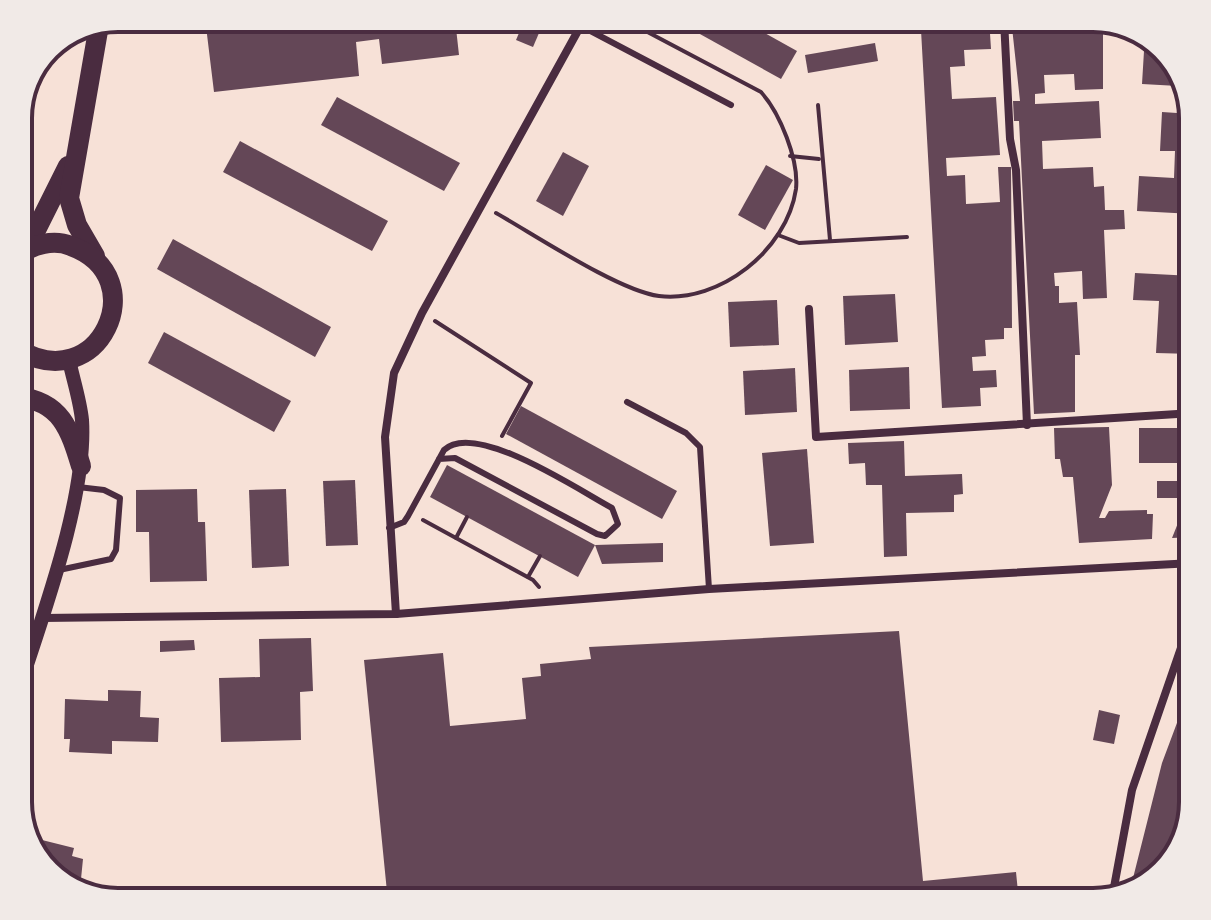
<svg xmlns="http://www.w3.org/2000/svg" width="1211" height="920" viewBox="0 0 1211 920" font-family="Mulish,sans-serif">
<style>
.building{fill:#644757}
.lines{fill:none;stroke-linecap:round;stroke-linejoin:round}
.path{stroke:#4a2c40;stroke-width:4}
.service{stroke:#4a2c40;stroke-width:6}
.minor{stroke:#4a2c40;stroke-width:8}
.tertiary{stroke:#4a2c40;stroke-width:14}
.primary{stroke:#4a2c40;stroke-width:20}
.rim{fill:none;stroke:#4a2c40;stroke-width:4}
</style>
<rect width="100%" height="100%" fill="#f7e1d7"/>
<!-- building -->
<g class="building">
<polygon points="205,18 497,18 497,23 456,28 459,55 382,64 379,39 356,42 359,76 214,92"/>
<polygon points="671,18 738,18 797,51 781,79"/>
<polygon points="959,18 989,18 991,49 964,50 965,66 950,67 952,99 996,97 1000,155 946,158 947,176 965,175 966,204 1000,202 998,167 1011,167 1012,328 1004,328 1004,339 985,340 986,356 972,357 973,371 996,370 997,387 980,388 981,406 942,408 921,30 959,28"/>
<polygon points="1011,18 1094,18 1103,21 1103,89 1075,90 1074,74 1044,75 1045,93 1035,94 1035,104 1099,101 1101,138 1042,141 1043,169 1093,167 1094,187 1104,186 1105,210 1124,210 1125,229 1104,230 1107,298 1083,299 1082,271 1054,273 1055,286 1059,286 1059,303 1077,302 1080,355 1075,355 1075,412 1034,414 1019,121 1014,121 1013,101 1020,101"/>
<polygon points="522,26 539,33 533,47 516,40"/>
<polygon points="875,43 878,61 808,73 805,55"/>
<polygon points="1144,51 1165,52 1183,74 1193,117 1193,214 1137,211 1139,176 1174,178 1175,151 1160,151 1162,112 1177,113 1178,86 1142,84"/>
<polygon points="337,97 460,163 444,191 321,125"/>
<polygon points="240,141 388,221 372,251 223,172"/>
<polygon points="563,152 589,166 563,216 536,201"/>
<polygon points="766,165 793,180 765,230 738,215"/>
<polygon points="173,239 331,327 315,357 157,269"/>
<polygon points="1135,273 1193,276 1193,354 1156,353 1159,301 1133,300"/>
<polygon points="895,294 898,342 845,345 843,296"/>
<polygon points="777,300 779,345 730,347 728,302"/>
<polygon points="164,332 291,401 274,432 148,363"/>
<polygon points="909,367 910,409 850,411 849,370"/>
<polygon points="795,368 797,412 745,415 743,371"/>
<polygon points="521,406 677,491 662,519 506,434"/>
<polygon points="1109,427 1112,485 1099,518 1105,518 1109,511 1147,510 1147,514 1153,514 1152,539 1079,543 1073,477 1063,477 1060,459 1055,459 1054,428"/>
<rect x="1139" y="428" width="54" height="35"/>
<polygon points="904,441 905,476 962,474 963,494 954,495 954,512 906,513 907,556 884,557 882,485 866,485 865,463 849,464 848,443"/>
<polygon points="807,449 814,543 770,546 762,453"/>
<polygon points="447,465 595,545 578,577 430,497"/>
<polygon points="355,480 358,545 326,546 323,481"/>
<polygon points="1157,481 1193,481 1193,537 1172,538 1188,498 1157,498"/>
<polygon points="197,489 198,522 205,522 207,581 150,582 149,532 136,532 136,490"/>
<polygon points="286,489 289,566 252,568 249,490"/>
<polygon points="663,543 663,562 602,564 595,545"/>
<polygon points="899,631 923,881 1016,872 1019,902 388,902 364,660 443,653 450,726 526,719 522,678 541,676 540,664 591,659 589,647"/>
<polygon points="311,638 313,691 300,692 301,740 221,742 219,678 260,677 259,639"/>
<polygon points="194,640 195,650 160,652 160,641"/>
<polygon points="1193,680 1193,791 1179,827 1184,829 1172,863 1137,892 1129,894 1162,763"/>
<polygon points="108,690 141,691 140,717 159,718 158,742 112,741 112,754 69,752 70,739 64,739 65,699 108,701"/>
<polygon points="1099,710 1120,715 1114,744 1093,740"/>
<polygon points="34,838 74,848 72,856 83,859 80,889 57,881"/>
</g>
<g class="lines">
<!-- path -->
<g class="path">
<polyline points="818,105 830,240"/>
<polyline points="790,156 819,159"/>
<path d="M496 213C535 235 619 291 659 296 720 303 787 250 796 189 799 160 780 113 761 92L621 18"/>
<polyline points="778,235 799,243 907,237"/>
<polyline points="435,321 531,383 502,436"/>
<polyline points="423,520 533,580 539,587"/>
<polyline points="456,538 467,517"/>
<polyline points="528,577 540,556"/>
</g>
<!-- service -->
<g class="service">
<polyline points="581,26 731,105"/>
<polyline points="627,402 686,433 700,447 709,589"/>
<path d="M389 528 404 522 408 516 444 450C475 420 580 491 612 508L618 524 605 536 597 534 455 458 439 459"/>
<polyline points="59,570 111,559 116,550 120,498 104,490 78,487"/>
</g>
<!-- minor -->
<g class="minor">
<polyline points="1004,20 1010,139 1016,170 1027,425"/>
<polyline points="809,309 816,437 1193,413"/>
<polyline points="396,614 385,437 394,373 422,313 585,18"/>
<polyline points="42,618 396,614 709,589 1193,563"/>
<polyline points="1112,898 1132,790 1193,613"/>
</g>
<!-- tertiary -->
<path class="tertiary" d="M18 692C42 617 87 497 82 420 80 400 73 379 69 360"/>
<!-- primary -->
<g class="primary">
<polyline points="26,250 68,166"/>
<polyline points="95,256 77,225 69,198 99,25"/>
<path d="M18 349C98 399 156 277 71 246 54 239 33 244 18 256"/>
<path d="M18 397C61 401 70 430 81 466"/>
</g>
</g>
<!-- crop -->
<path d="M0 0H1211V920H0ZM118 32H1093A86 86 0 0 1 1179 118V802A86 86 0 0 1 1093 888H118A86 86 0 0 1 32 802V118A86 86 0 0 1 118 32Z" fill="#f1eae7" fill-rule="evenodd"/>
<path class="rim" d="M118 32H1093A86 86 0 0 1 1179 118V802A86 86 0 0 1 1093 888H118A86 86 0 0 1 32 802V118A86 86 0 0 1 118 32Z"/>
</svg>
